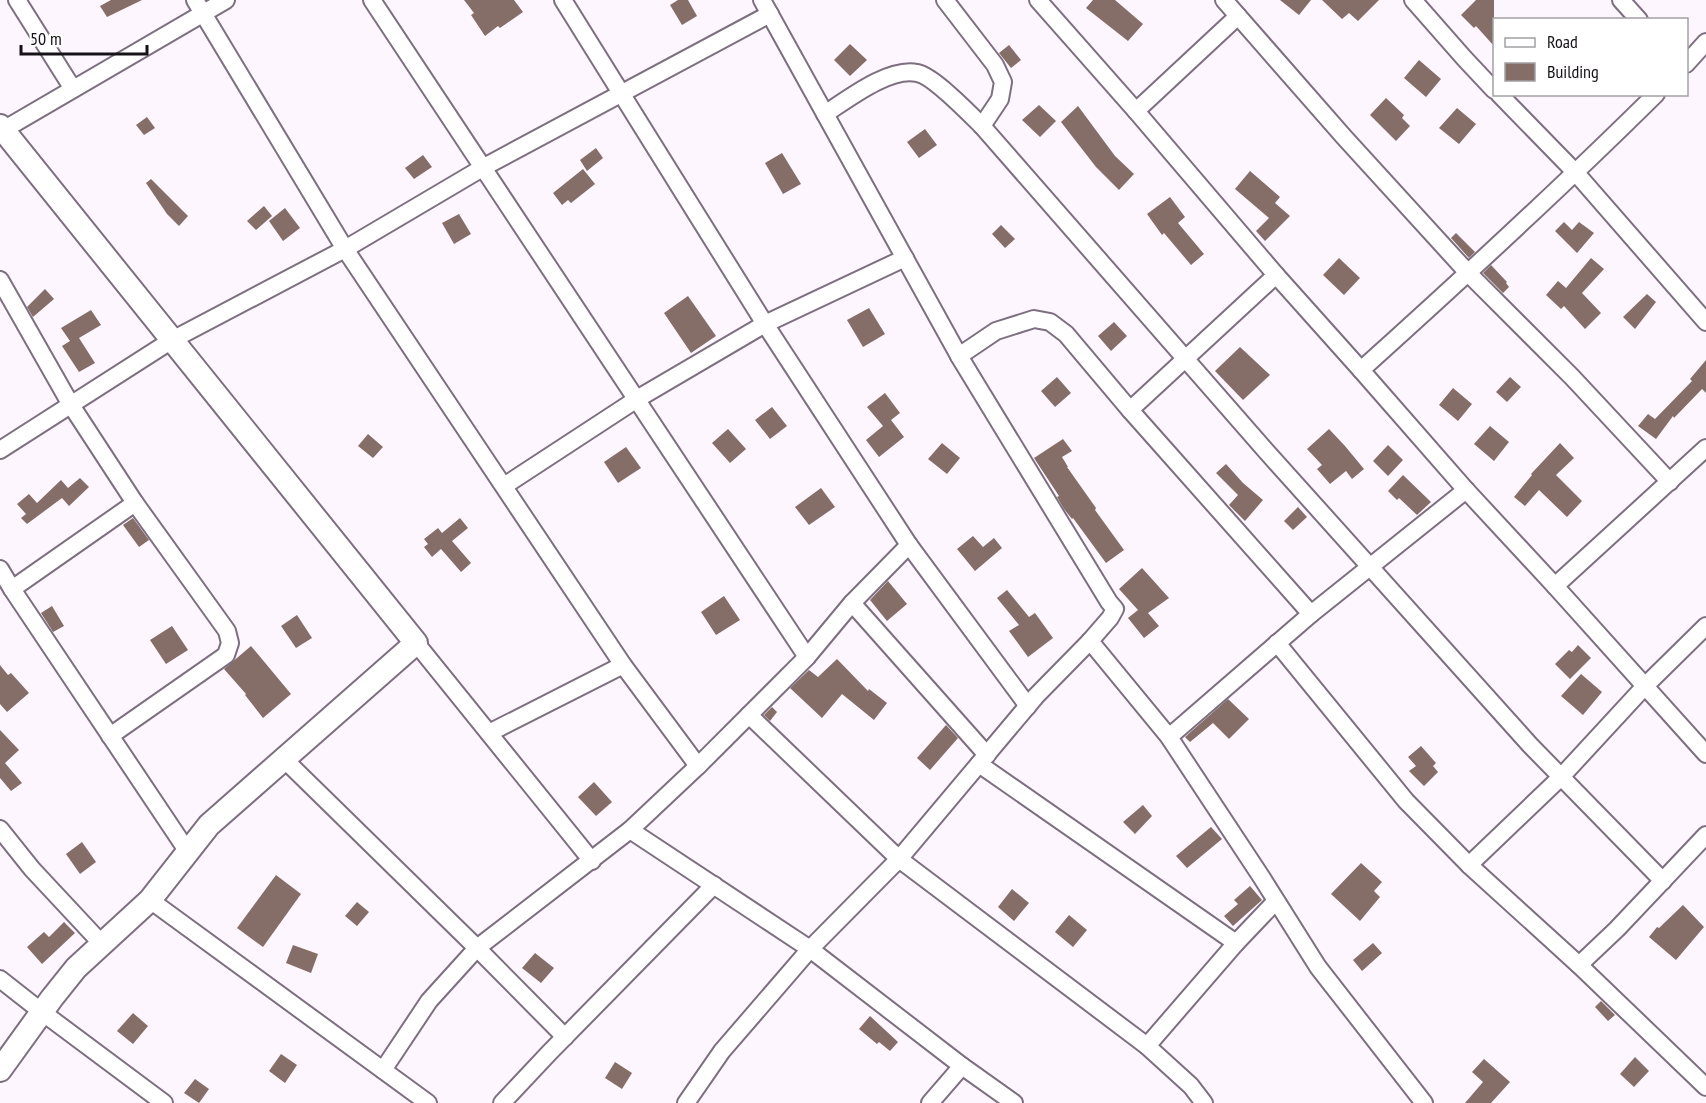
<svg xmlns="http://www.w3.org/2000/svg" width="1706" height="1103" viewBox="0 0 1706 1103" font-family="'PT Sans Narrow',sans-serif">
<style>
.building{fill:#856d68}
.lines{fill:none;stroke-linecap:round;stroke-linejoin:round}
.street-casing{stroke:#7d6f80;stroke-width:20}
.secondary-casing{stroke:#7d6f80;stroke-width:26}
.street{stroke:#fff;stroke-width:16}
.secondary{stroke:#fff;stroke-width:22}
</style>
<rect width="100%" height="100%" fill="#fdf6fe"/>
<!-- building -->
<g class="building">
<polygon points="111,0 142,0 107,17 100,6"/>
<polygon points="464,0 514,0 523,12 500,28 498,26 485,36 471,15 474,13"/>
<polygon points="678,0 688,0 697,16 682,25 670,5"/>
<polygon points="1093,0 1115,0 1143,24 1128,41 1086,8"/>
<polygon points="1280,0 1311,0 1299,15"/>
<polygon points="1322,0 1379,0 1358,21 1349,13 1342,19"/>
<polygon points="1476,0 1494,0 1494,46 1476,26 1474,28 1461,15"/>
<polygon points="850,44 867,60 850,76 834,60"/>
<polygon points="1009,45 1021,60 1011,68 999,53"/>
<polygon points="1419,60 1441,79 1426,97 1404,78"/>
<polygon points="1386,98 1404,115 1402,118 1410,126 1396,141 1370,115"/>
<polygon points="1039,105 1056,121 1040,137 1022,120"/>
<polygon points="1078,106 1115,156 1134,174 1119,190 1096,167 1061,122"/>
<polygon points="1457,108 1476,124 1459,144 1439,128"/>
<polygon points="147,117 155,128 144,135 136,125"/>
<polygon points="925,129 937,145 919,158 907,142"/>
<polygon points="596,148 603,158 587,171 580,160"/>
<polygon points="782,153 801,184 783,194 765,163"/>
<polygon points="423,155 432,167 414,179 405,168"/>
<polygon points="583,169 595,184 571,203 568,200 562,205 553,193"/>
<polygon points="1250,171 1280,197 1275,203 1290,216 1265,241 1256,231 1269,218 1235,189"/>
<polygon points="151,179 188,216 179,226 167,214 146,183"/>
<polygon points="1170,197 1185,217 1178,223 1204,254 1191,265 1164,233 1162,235 1147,214"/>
<polygon points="264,206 272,216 256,230 247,221"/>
<polygon points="285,208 300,228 283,241 269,221"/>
<polygon points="459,214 471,234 454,244 442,223"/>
<polygon points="1564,222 1572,230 1579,222 1594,233 1577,253 1555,231"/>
<polygon points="1001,225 1015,239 1005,248 992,234"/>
<polygon points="1456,233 1475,252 1469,258 1451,238"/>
<polygon points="1339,258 1360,278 1344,295 1323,275"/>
<polygon points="1591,258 1604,269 1582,293 1601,313 1585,329 1564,306 1561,309 1546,295 1558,281 1566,288"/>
<polygon points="1491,265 1507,282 1506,283 1509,287 1503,293 1483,273"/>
<polygon points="45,289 54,299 33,317 27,307"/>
<polygon points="1647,294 1656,302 1635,329 1623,317"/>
<polygon points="688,296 716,336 691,353 664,313"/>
<polygon points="869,308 885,334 863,347 847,320"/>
<polygon points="91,310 101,325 79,338 95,363 79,372 62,346 70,341 61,328"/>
<polygon points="1114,322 1127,336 1111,351 1098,336"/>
<polygon points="1240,347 1270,375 1243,400 1215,371"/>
<polygon points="1706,360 1706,393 1702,389 1674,418 1673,416 1656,439 1638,426 1648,414 1655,419 1692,381 1690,379"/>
<polygon points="1057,377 1071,393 1055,407 1041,391"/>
<polygon points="1510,377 1521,387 1507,402 1496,392"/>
<polygon points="1453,388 1472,404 1458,421 1439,405"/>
<polygon points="885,393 900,413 891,420 904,437 879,457 866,440 883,426 867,407"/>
<polygon points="772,407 787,426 770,439 755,420"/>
<polygon points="1490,426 1509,442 1494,461 1474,444"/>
<polygon points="728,429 746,449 730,463 712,443"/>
<polygon points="1329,429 1345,446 1364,469 1352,479 1346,471 1330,484 1317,469 1322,465 1307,449"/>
<polygon points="368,434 383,447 373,458 358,446"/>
<polygon points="1063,439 1072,451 1062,457 1068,467 1067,467 1096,508 1095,510 1124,550 1106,563 1073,518 1072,519 1064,509 1057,497 1059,496 1034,458"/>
<polygon points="942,443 960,458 947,474 928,459"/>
<polygon points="1560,443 1574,458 1556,475 1582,501 1567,517 1539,490 1525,506 1514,497 1532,475 1531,474"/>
<polygon points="1388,445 1403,460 1388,476 1373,461"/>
<polygon points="626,447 641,468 618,483 604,462"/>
<polygon points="1226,464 1243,483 1263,500 1245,521 1229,505 1238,495 1216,473"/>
<polygon points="1403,475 1431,502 1417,515 1399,498 1397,500 1388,491"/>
<polygon points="80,478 89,487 69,506 62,498 27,524 21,518 26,514 17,504 29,494 37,503 61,480 68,488"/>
<polygon points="821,488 835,507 809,525 795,507"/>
<polygon points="1298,507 1307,517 1293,530 1284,521"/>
<polygon points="133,518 149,540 139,547 123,525"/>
<polygon points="460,518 468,528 452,541 471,563 461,572 441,549 432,557 424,547 428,544 424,539 438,528 442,533"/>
<polygon points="973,536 983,547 994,538 1002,548 975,571 957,549"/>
<polygon points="1142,568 1169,598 1148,613 1159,626 1144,638 1128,618 1138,610 1119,589"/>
<polygon points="888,581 907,604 887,621 870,600"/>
<polygon points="1007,590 1029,617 1035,613 1053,638 1028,657 1009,631 1019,625 997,598"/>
<polygon points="724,596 740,620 716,635 701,612"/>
<polygon points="52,606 64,626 53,632 41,613"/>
<polygon points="297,615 312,638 296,648 281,626"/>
<polygon points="172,626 188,650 166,664 150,640"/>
<polygon points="1578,645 1591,658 1570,679 1555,664 1569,650 1572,652"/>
<polygon points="251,646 291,694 263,718 245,695 246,694 224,669"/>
<polygon points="837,659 868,691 869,689 887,703 874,720 842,694 822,718 790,688 809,670 818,677"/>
<polygon points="0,665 8,675 11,673 29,693 7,712 0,704"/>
<polygon points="1581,674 1602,692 1583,715 1561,696"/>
<polygon points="1228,699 1249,719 1229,739 1213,723 1190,742 1185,737"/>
<polygon points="772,707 777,712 770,721 764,715"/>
<polygon points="946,725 958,738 930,770 917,758"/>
<polygon points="0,730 19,750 5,763 22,783 11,791 0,778"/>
<polygon points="1421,746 1436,763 1433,766 1438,772 1424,786 1409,771 1416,766 1408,757"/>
<polygon points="594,782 612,802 596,816 578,797"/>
<polygon points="1143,805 1152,816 1135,834 1123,822"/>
<polygon points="1211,827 1222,839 1187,868 1176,856"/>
<polygon points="82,842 96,862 80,874 66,854"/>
<polygon points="1361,863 1382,882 1374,891 1380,897 1360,921 1331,894"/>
<polygon points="276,875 301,894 263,947 237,928"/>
<polygon points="1250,886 1262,900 1233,926 1224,916 1238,904 1234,900"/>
<polygon points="1012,889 1029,903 1014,921 998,907"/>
<polygon points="357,902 369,912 357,926 345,916"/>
<polygon points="1683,905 1704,927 1676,960 1649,937 1657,927 1659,928"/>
<polygon points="1069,915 1087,930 1073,947 1055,932"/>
<polygon points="64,922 75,933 42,964 27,947 44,932 49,937"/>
<polygon points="1373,943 1382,953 1362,971 1353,960"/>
<polygon points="293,945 318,954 311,973 286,963"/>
<polygon points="535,953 554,968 541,983 522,968"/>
<polygon points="1601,1001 1615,1015 1608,1021 1595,1007"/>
<polygon points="133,1013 148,1026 133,1044 117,1031"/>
<polygon points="870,1016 898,1042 890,1051 879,1042 877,1044 859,1029"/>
<polygon points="281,1054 297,1065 285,1083 269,1071"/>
<polygon points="1635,1057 1649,1071 1634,1087 1620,1074"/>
<polygon points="1484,1059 1510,1082 1491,1103 1465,1103 1483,1082 1472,1072"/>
<polygon points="615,1062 632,1073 622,1089 605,1078"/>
<polygon points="195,1079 209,1089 199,1103 184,1093"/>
</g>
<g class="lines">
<!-- street casing -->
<g class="street-casing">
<g id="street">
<polyline points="17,0 73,89"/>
<polyline points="195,0 345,249 623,665 698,766"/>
<polyline points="372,0 807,657"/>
<polyline points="563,0 765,324 909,545 1028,706"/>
<polyline points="762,0 959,356 1109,602 1115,609 1110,618 1090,641 1169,737 1262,878 1318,967 1424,1103"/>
<polyline points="945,0 995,65 1003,82 1000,99 982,126"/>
<polyline points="1038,0 1136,111 1276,275 1361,370 1466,490 1555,586 1706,754"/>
<polyline points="1224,0 1344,137 1469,274 1572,377 1670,482"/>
<polyline points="1413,0 1464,58 1494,90"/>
<polyline points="1621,0 1639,20"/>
<polyline points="1686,64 1706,42"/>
<polyline points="1499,94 1576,173 1706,322"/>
<polyline points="1136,111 1238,16"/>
<path d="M825 114C848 99 889 67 917 73 932 75 970 114 982 126L1266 451 1530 745 1663 881"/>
<polyline points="3,130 226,0"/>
<polyline points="0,280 71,405 135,503 227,631 230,643 226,655 110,736"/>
<polyline points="959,356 996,331 1034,319 1050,322 1066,334 1130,410 1311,614"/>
<path d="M1361 370C1461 280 1560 189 1656 94"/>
<polyline points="1130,410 1276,275"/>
<polyline points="0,450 172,340 345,249 484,167 770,14"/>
<polyline points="504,486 637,399 765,324 905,258"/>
<polyline points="0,569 12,589 188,852"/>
<polyline points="1555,586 1706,448"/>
<polyline points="12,589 135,503"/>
<polyline points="852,603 987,755"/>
<polyline points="416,643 592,861"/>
<polyline points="1277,643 1406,801 1469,865 1579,965 1706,1087"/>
<polyline points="749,715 899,859 1147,1046 1191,1086 1204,1103"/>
<polyline points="489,733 623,665"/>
<polyline points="1169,737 1311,614 1466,490"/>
<polyline points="284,759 477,948 565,1037"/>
<polyline points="979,764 1236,943"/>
<polyline points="0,829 32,869 102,944"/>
<polyline points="630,830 810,949 962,1066 1014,1103"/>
<polyline points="1469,865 1561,777 1645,686 1706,626"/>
<polyline points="150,900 428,1103"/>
<polyline points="1579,965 1617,929 1706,835"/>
<polyline points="0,979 42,1012 164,1103"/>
<polyline points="1147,1046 1236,943 1276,901"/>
<polyline points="383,1070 429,1001 477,948 630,830 698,766 807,657 852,603 909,545"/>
<polyline points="502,1103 549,1053 714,885"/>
<polyline points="686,1103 722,1051 810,949 899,859 1036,696 1090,641"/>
<polyline points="930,1103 962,1066"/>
</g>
</g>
<!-- secondary casing -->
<g class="secondary-casing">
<polyline id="secondary" points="0,126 416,643 209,825 150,900 76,968 52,998 0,1070"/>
</g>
<!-- street -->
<use href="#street" class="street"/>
<!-- secondary -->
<use href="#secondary" class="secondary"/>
</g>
<!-- legend -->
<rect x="1493" y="18" width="195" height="78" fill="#ffffff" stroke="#a2a0a3" stroke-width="1.5"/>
<rect x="1505" y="38" width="30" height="9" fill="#ffffff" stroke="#a2a0a3" stroke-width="1.5"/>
<text x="1547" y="48" font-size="18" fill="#171118">Road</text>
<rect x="1505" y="63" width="30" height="18" fill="#856d68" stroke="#a2a0a3" stroke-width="1.5"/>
<text x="1547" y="78" font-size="18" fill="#171118">Building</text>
<!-- scale -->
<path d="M21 45v9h126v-9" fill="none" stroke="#171118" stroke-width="3"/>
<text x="30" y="45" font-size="18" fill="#171118" stroke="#ffffff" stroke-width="4.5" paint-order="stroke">50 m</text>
</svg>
